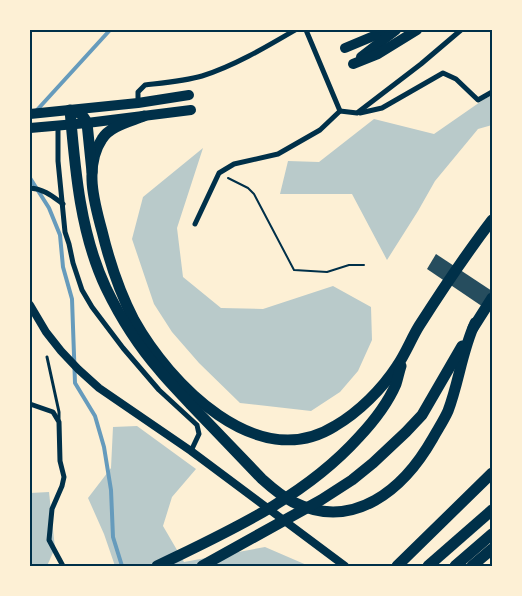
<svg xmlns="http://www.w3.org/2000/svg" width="522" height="596" viewBox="0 0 522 596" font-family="'Exo 2',sans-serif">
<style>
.green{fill:#b9caca}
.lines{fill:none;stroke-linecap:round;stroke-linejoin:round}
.stream{stroke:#669bbc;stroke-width:4}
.building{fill:#264d5e}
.path{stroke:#003049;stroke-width:2}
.service{stroke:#003049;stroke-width:3}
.minor{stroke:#003049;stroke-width:5}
.tertiary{stroke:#003049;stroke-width:8}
.primary{stroke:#003049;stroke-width:10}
.motorway{stroke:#003049;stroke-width:11}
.neatline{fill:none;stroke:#003049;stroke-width:2}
</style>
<rect width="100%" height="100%" fill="#fdf0d5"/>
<!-- green -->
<g class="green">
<polygon points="492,95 492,125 478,129 435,181 418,211 387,260 352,194 280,194 288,161 319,162 374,119 434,134 483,100"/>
<polygon points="203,148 177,228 183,277 221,308 263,309 333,286 371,307 372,340 358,371 340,392 311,411 240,403 199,363 172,332 154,304 132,239 143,197"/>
<polygon points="137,426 196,469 172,497 163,526 184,562 265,547 309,566 115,566 104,534 88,498 111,468 113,427"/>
<polygon points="49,492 55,548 47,566 30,566 30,493"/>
</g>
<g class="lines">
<!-- stream -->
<g class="stream">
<polyline points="37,110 110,30"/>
<polyline points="30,178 49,208 60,235 63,267 72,299 75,383 95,416 104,447 111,490 113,537 122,566"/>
</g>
</g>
<!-- building -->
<polygon class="building" points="436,254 492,291 492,313 427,269"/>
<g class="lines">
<!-- path -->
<polyline class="path" points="228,178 248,188 254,194 294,270 327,272 349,265 364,265"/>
<!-- service -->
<polyline class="service" points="47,357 59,412 59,421"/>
<!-- minor -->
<g class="minor">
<polyline points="306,30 340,111"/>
<path d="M138 103V92L145 85C162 83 185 81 202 76 234 66 266 47 295 30"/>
<polyline points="360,113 382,108 443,73 456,79 478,100 492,92"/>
<polyline points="58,126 58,161 65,232 69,244 73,263 82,290 92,307 123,348 159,390 197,425 199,434 191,451"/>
<path d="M30 188C44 189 52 196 63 204"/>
<polyline points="195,224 219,173 234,164 278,154 320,130 340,111 357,113 421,64 461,30"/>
<polyline points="30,404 53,412 59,422 60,461 64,477 62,486 52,509 49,540 63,566"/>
</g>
<!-- tertiary -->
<polyline class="tertiary" points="30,305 46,332 61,351 78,369 99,388 191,451 345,566"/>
<!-- primary -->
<g class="primary">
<polyline points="345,48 388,30"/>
<polyline points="361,57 396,30"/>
<polyline points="353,64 378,54 417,30"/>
<polyline points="30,114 138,103 189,95"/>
<polyline points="30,128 87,123 191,110"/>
</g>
<!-- motorway -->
<g class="motorway">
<path d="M144 116C129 122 110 126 102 139 84 166 94 202 102 231 109 260 120 293 134 320 169 383 257 475 335 426 359 412 382 389 397 366 406 353 411 339 419 326 442 290 466 254 492 220"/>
<path d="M92 172 87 123C83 114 79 112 70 110 75 169 80 233 106 288 120 317 139 347 160 371 170 383 181 394 191 405 215 430 238 454 262 479 272 488 281 496 293 502 354 532 404 489 433 438 438 429 444 420 448 411 459 382 462 351 475 323"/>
<polyline points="473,328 492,298"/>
<path d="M157 566C229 531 304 498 359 437 374 421 387 405 396 384 398 378 399 372 401 366"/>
<polyline points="202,566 321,500 352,480 373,463 406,432 422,415 462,346"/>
<polyline points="397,566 492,473"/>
<polyline points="428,566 492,510"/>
<polyline points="455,566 492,534"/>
<polyline points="472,566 492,549"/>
</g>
</g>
<!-- border -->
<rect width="522" height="596" fill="none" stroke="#fdf0d5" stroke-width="62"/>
<rect x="31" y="31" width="460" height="534" class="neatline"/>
</svg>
